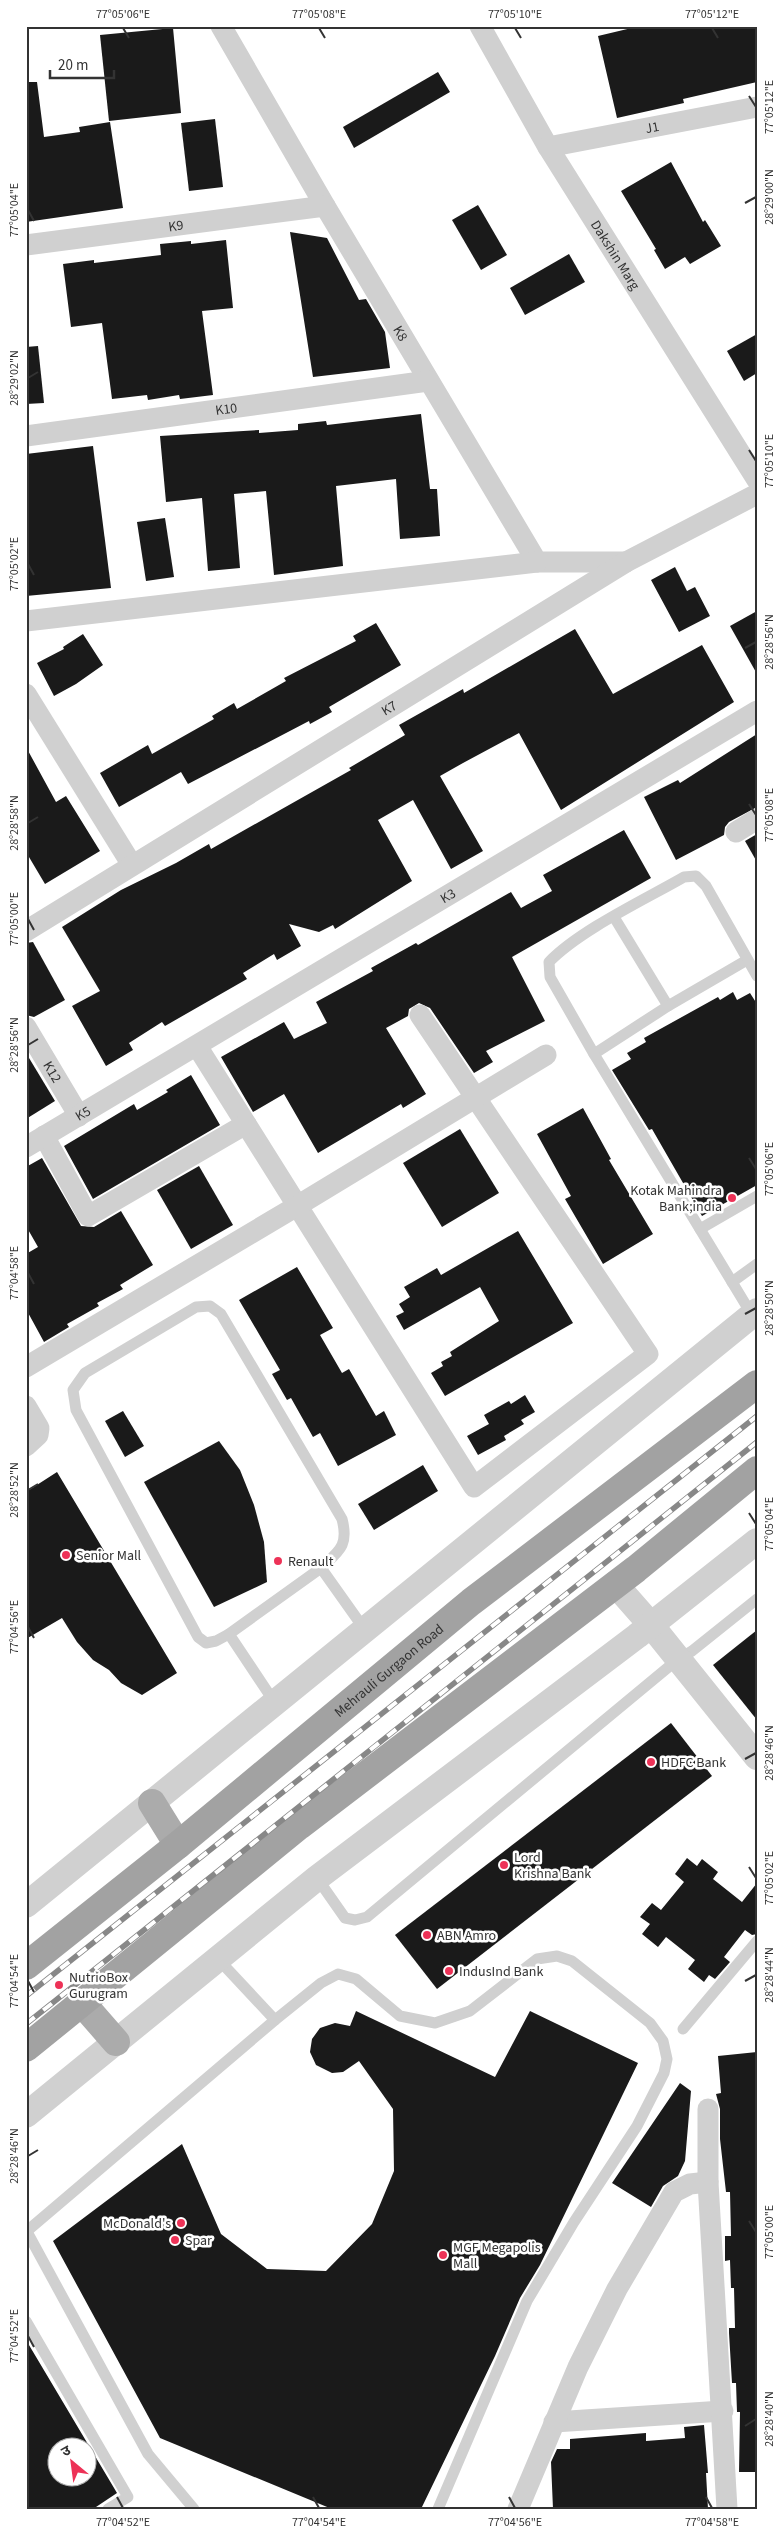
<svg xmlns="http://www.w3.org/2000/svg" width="783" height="2535" viewBox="0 0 783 2535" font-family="'Source Sans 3','Noto Sans Devanagari',sans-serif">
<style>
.building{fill:#1a1a1a;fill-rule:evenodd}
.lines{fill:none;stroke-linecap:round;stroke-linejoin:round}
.service{stroke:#d0d0d0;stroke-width:11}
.minor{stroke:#d0d0d0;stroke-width:21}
.tertiary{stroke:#d0d0d0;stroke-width:26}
.primary{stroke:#ababab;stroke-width:28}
.trunk{stroke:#a2a2a2;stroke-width:28}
.rail-casing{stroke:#888;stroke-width:5.5}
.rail{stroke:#fff;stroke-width:4;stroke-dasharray:11;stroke-linecap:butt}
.ticks{fill:none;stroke:#333;stroke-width:2}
.poi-dot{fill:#ed3257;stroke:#fff;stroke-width:2}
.labels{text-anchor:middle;stroke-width:5;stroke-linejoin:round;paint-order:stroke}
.street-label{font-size:14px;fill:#333;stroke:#fff}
.poi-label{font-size:14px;fill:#333;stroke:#fff;text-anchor:start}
.neatline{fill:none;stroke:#333;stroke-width:2}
.ticks-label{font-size:12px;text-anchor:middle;fill:#333}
</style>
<rect width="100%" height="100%" fill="#fff"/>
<!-- building -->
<g class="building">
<polygon points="640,26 757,26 757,82 683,99 684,103 617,118 598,36"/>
<polygon points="173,28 181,113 109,121 100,35"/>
<polygon points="438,72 450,92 354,148 343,127"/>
<polygon points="26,82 37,82 44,137 80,132 79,127 110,122 123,208 26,222"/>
<polygon points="215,119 223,187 189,191 181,123"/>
<polygon points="671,162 703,222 705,220 721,246 690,264 685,257 665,269 654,250 656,249 621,191"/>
<polygon points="478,205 507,255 481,270 452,220"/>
<polygon points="290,232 327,238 359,300 366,299 385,332 390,368 313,377"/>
<polygon points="226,240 233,308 202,311 213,395 180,399 179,395 148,400 147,395 112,399 102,323 71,327 63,264 94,260 94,263 161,255 160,244 191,241 191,244"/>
<polygon points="569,254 585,282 525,315 510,288"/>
<polygon points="757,334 757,373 744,381 727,351"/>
<polygon points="38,346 44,403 26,404 26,347"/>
<polygon points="421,414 430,489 437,489 440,536 400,539 396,479 336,486 343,566 274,575 266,491 234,494 240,568 208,571 202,498 166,502 160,436 259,430 259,433 298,430 298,424 326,421 327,425"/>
<polygon points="93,446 111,588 26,596 26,454"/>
<polygon points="165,518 174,577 146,581 137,522"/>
<polygon points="675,567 687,591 695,587 710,616 679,632 651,580"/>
<polygon points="757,611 757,674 730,626"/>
<polygon points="376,623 401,665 329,707 332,712 310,724 309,721 188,784 181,772 119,807 100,773 148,745 152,754 214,719 212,716 234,703 237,709 286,681 284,678 356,641 353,636"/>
<polygon points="575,629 613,694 702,645 734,702 561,810 519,733 463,763 440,776 483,851 451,869 413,800 378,820 412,881 335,929 333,925 319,932 289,924 301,946 277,960 274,954 243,973 247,979 165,1026 162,1022 129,1043 133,1050 106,1066 72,1006 100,991 62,927 121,890 176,863 209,844 211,849 351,770 349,768 405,735 399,725 463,689 464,693"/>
<polygon points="83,634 103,665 76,684 54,696 37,663 64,649 63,647"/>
<polygon points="757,734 757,807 729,822 725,827 724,835 676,860 644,797 678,780 680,783"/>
<polygon points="26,747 56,802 66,796 100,851 45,884 26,852"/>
<polygon points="624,830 651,878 512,957 545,1021 486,1051 493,1062 474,1073 430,1008 419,1003 409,1009 408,1016 386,1028 426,1094 403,1108 401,1104 318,1153 284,1094 253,1112 221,1057 284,1022 294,1039 327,1023 316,1002 373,971 371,968 416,943 418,945 511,892 521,908 552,891 543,875"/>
<polygon points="757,834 757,862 745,841"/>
<polygon points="33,942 65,1000 34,1017 26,1015 26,943"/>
<polygon points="733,992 737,1000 750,993 757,1004 757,1185 702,1216 652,1129 649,1130 612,1070 631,1059 627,1053 646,1042 644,1038 718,997 720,1000"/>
<polygon points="26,1053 55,1101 26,1119"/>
<polygon points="191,1075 220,1125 93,1199 64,1146 134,1104 137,1110 168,1092 166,1090"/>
<polygon points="583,1108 611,1159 609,1160 653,1234 603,1264 565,1199 571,1196 537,1134"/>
<polygon points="460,1129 499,1193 442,1227 403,1163"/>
<polygon points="42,1158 81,1226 94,1227 121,1211 153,1265 120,1285 123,1289 97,1303 99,1306 67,1324 69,1327 44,1342 26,1309 26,1254 38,1247 26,1226 26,1167"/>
<polygon points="199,1166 233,1225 191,1249 157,1190"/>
<polygon points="518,1231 573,1323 445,1396 431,1373 443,1366 441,1362 452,1356 450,1352 499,1321 480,1287 404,1330 396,1316 404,1312 399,1304 410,1297 404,1287 437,1268 441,1275"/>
<polygon points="297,1267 333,1328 320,1335 342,1373 349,1369 376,1416 384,1411 396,1435 338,1466 320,1433 313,1437 291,1398 287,1400 272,1374 280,1370 239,1300"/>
<polygon points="525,1395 535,1412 521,1420 524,1424 504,1436 506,1440 478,1455 467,1436 489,1424 484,1415 509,1401 511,1404"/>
<polygon points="123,1411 144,1446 125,1457 105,1421"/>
<polygon points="219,1441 240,1470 254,1505 264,1542 267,1582 214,1607 144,1482"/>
<polygon points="423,1465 438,1491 374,1530 358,1504"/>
<polygon points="57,1472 177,1673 142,1695 121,1683 109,1670 93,1660 77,1642 62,1618 26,1639 26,1492"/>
<polygon points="757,1630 757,1720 713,1665"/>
<polygon points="671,1723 712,1776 437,1989 395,1935"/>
<polygon points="687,1858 697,1866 702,1859 718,1872 713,1879 742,1902 757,1883 757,1934 752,1935 745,1930 724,1957 730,1962 715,1979 709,1975 704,1982 688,1969 695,1960 666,1937 658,1947 642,1934 650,1924 640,1917 652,1903 661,1910 684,1882 675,1874"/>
<polygon points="356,2011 495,2077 530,2011 638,2063 540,2265 520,2298 495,2356 421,2509 332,2509 160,2438 53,2241 182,2144 221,2234 267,2269 326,2271 372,2224 394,2171 393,2109 359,2061 343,2072 332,2073 316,2065 310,2052 312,2039 320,2028 335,2023 350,2026"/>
<polygon points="757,2052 757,2472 739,2472 740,2412 737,2412 736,2383 732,2383 729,2333 729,2328 735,2328 734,2288 731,2288 730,2260 725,2261 725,2236 731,2236 730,2192 726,2192 720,2139 720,2109 716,2094 721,2093 718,2056"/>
<polygon points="680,2083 691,2091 685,2161 678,2176 663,2186 651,2207 612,2183"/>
<path d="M26 2340 117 2493 93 2509H26ZM58 2448H88V2478H58Z"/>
<polygon points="704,2425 708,2473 706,2473 708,2509 553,2509 551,2462 557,2449 570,2449 570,2439 646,2433 646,2441 685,2438 684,2427"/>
</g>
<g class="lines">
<!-- service -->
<g class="service">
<polyline points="614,917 668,1006"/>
<polyline points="594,1054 668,1006 747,960"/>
<polyline points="700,1229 757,1196"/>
<polyline points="732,1282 757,1264"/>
<path d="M752 1315 594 1054 550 977 549 962C580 930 644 900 684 877L696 876 706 886 757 976"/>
<polyline points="229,1634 321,1568"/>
<path d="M275 1703 229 1634 216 1641 206 1643 198 1637 76 1410 73 1390 85 1373 196 1307 210 1306 221 1314 342 1519C349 1546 339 1551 321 1568L365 1630"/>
<polyline points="317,1878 345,1918 355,1920 367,1917 677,1660 692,1651 757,1599"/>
<polyline points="218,1959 275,2020"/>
<polyline points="683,2029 757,1941"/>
<polyline points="26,2230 148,2454 194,2509"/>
<polyline points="27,2231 275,2020 321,1983 338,1974 356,1979 400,2016 435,2023 470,2011 537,1959 557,1956 572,1961 650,2023 663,2041 667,2059 664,2073 637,2126 574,2222 527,2301 438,2509"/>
<polyline points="26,2321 128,2497 108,2509"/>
</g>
<!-- minor -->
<g class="minor">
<path id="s1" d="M221 26 325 206 537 562H626"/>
<path id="s2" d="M480 26 548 147 757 480"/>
<path id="s3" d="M548 147 757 107"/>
<path id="s4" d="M26 245 325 206"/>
<path id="s5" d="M26 436 428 381"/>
<polyline points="26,621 537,562"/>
<polyline points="26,694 132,865"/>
<polyline points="736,832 757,819"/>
<path id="s6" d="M26 931 626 562 757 494"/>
<path id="s7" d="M26 1027 79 1116"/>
<polyline points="197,1046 474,1487 648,1354 420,1015"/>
<polyline points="44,1136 88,1216 246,1124"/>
<path id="s8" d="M26 1147 757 711"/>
<polyline points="26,1367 297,1206 546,1055"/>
<polyline points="26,1406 39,1428 38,1435 26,1446"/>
<polyline points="708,2109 708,2182"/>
<polyline points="554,2422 723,2411"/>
<polyline points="518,2509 578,2367 617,2289 674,2192 690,2184 708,2182 727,2509"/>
</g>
<!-- tertiary -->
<g class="tertiary">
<polyline points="615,1584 651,1625 757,1757"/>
<polyline points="26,1905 757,1311"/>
<polyline points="26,2115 317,1878 637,1636 757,1541"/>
</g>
<!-- primary -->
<g class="primary">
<polyline points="152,1803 178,1845"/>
<polyline points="82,2003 116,2042"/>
</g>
<!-- trunk -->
<g class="trunk">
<path id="s9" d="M26 1966 178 1845 471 1602 757 1384"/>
<polyline points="26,2048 299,1826 636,1569 757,1470"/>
</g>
<!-- rail casing -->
<g class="rail-casing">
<g id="rail">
<polyline points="26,1996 757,1416"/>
<polyline points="26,2024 757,1442"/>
</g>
</g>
<!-- rail -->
<use href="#rail" class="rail"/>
</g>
<!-- ticks -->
<path class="ticks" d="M123 28 129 38M319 28 325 38M515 28 521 38M712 28 718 38M749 96 756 107M745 203 756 197M28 210 34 221M28 378 38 372M749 450 756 461M28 564 34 575M745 648 756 642M749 804 756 815M28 823 38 817M28 919 34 930M28 1045 38 1039M749 1158 756 1169M28 1273 34 1284M745 1314 756 1308M28 1490 38 1484M749 1513 756 1524M28 1627 34 1638M745 1759 756 1753M749 1867 756 1878M28 1981 34 1992M745 1981 756 1975M28 2156 38 2150M749 2221 756 2232M28 2336 34 2347M745 2426 756 2419M117 2497 123 2508M313 2497 319 2508M509 2497 515 2508M706 2497 712 2508"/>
<!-- markers -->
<g class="poi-dot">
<circle cx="732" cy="1198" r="5"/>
<circle cx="66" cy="1555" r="5"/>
<circle cx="278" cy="1561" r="5"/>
<circle cx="651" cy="1762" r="5"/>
<circle cx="504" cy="1865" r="5"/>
<circle cx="427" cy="1935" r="5"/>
<circle cx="449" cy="1971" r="5"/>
<circle cx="59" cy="1985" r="5"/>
<circle cx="181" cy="2223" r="5"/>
<circle cx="175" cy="2240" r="5"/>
<circle cx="443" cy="2255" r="5"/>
</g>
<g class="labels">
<!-- street labels -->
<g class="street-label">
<text dy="5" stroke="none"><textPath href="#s3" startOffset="106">J1</textPath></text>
<text dy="5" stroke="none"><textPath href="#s4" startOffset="151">K9</textPath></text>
<text dy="5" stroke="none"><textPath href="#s2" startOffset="266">Dakshin Marg</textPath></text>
<text dy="5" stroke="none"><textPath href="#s1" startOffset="356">K8</textPath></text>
<text dy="5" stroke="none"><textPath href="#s5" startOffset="202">K10</textPath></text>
<text dy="5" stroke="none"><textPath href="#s6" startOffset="426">K7</textPath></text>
<text dy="5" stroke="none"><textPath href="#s8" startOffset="491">K3</textPath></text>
<text dy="5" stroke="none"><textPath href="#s7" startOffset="52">K12</textPath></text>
<text dy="5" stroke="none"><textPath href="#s8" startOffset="66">K5</textPath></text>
<text dy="5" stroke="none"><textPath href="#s9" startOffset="468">Mehrauli Gurgaon Road</textPath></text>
</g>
<!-- poi labels -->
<g class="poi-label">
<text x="722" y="1195" text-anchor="end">Kotak Mahindra<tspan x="722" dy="16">Bank;india</tspan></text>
<text x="76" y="1560">Senior Mall</text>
<text x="288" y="1566">Renault</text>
<text x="661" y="1767">HDFC Bank</text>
<text x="514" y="1862">Lord<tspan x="514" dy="16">Krishna Bank</tspan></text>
<text x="437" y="1940">ABN Amro</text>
<text x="459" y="1976">IndusInd Bank</text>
<text x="69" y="1982">NutrioBox<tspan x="69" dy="16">Gurugram</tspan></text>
<text x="171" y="2228" text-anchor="end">McDonald's</text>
<text x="185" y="2245">Spar</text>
<text x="453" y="2252">MGF Megapolis<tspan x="453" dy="16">Mall</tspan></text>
</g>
</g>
<!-- border -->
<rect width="783" height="2535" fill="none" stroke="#ffffff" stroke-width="55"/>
<!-- north arrow -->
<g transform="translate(72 2462) rotate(331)"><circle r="24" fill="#ffffff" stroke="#adadad"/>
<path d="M0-4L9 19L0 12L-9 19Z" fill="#ed3257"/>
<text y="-8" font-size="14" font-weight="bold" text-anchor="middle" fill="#333333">उ</text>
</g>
<!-- scale -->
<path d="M50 70v8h64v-8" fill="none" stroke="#333333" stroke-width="2.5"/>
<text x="58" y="70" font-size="15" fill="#333333" stroke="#ffffff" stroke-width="4" paint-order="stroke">20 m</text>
<rect x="28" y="28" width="728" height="2480" class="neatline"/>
<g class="ticks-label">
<text x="123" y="18">77°05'06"E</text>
<text x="319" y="18">77°05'08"E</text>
<text x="515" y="18">77°05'10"E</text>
<text x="712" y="18">77°05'12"E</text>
<text transform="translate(769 107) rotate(-90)" y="4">77°05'12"E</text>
<text transform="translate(769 197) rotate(-90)" y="4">28°29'00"N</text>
<text transform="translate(14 210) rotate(-90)" y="4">77°05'04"E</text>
<text transform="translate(14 378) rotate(-90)" y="4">28°29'02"N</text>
<text transform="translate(769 461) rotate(-90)" y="4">77°05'10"E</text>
<text transform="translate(14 564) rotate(-90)" y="4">77°05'02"E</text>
<text transform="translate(769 642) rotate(-90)" y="4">28°28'56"N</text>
<text transform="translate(769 815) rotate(-90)" y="4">77°05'08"E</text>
<text transform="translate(14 823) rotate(-90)" y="4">28°28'58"N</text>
<text transform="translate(14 919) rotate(-90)" y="4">77°05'00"E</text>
<text transform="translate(14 1045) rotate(-90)" y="4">28°28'56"N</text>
<text transform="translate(769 1169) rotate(-90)" y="4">77°05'06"E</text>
<text transform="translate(14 1273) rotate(-90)" y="4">77°04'58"E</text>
<text transform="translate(769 1308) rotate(-90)" y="4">28°28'50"N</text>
<text transform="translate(14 1490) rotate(-90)" y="4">28°28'52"N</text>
<text transform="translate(769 1524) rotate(-90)" y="4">77°05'04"E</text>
<text transform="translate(14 1627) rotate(-90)" y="4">77°04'56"E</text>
<text transform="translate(769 1753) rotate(-90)" y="4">28°28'46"N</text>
<text transform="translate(769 1878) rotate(-90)" y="4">77°05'02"E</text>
<text transform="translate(769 1975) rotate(-90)" y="4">28°28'44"N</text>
<text transform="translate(14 1981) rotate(-90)" y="4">77°04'54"E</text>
<text transform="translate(14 2156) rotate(-90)" y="4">28°28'46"N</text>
<text transform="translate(769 2232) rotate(-90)" y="4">77°05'00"E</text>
<text transform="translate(14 2336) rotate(-90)" y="4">77°04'52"E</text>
<text transform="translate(769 2419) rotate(-90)" y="4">28°28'40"N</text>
<text x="123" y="2526">77°04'52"E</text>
<text x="319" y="2526">77°04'54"E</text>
<text x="515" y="2526">77°04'56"E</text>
<text x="712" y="2526">77°04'58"E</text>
</g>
</svg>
